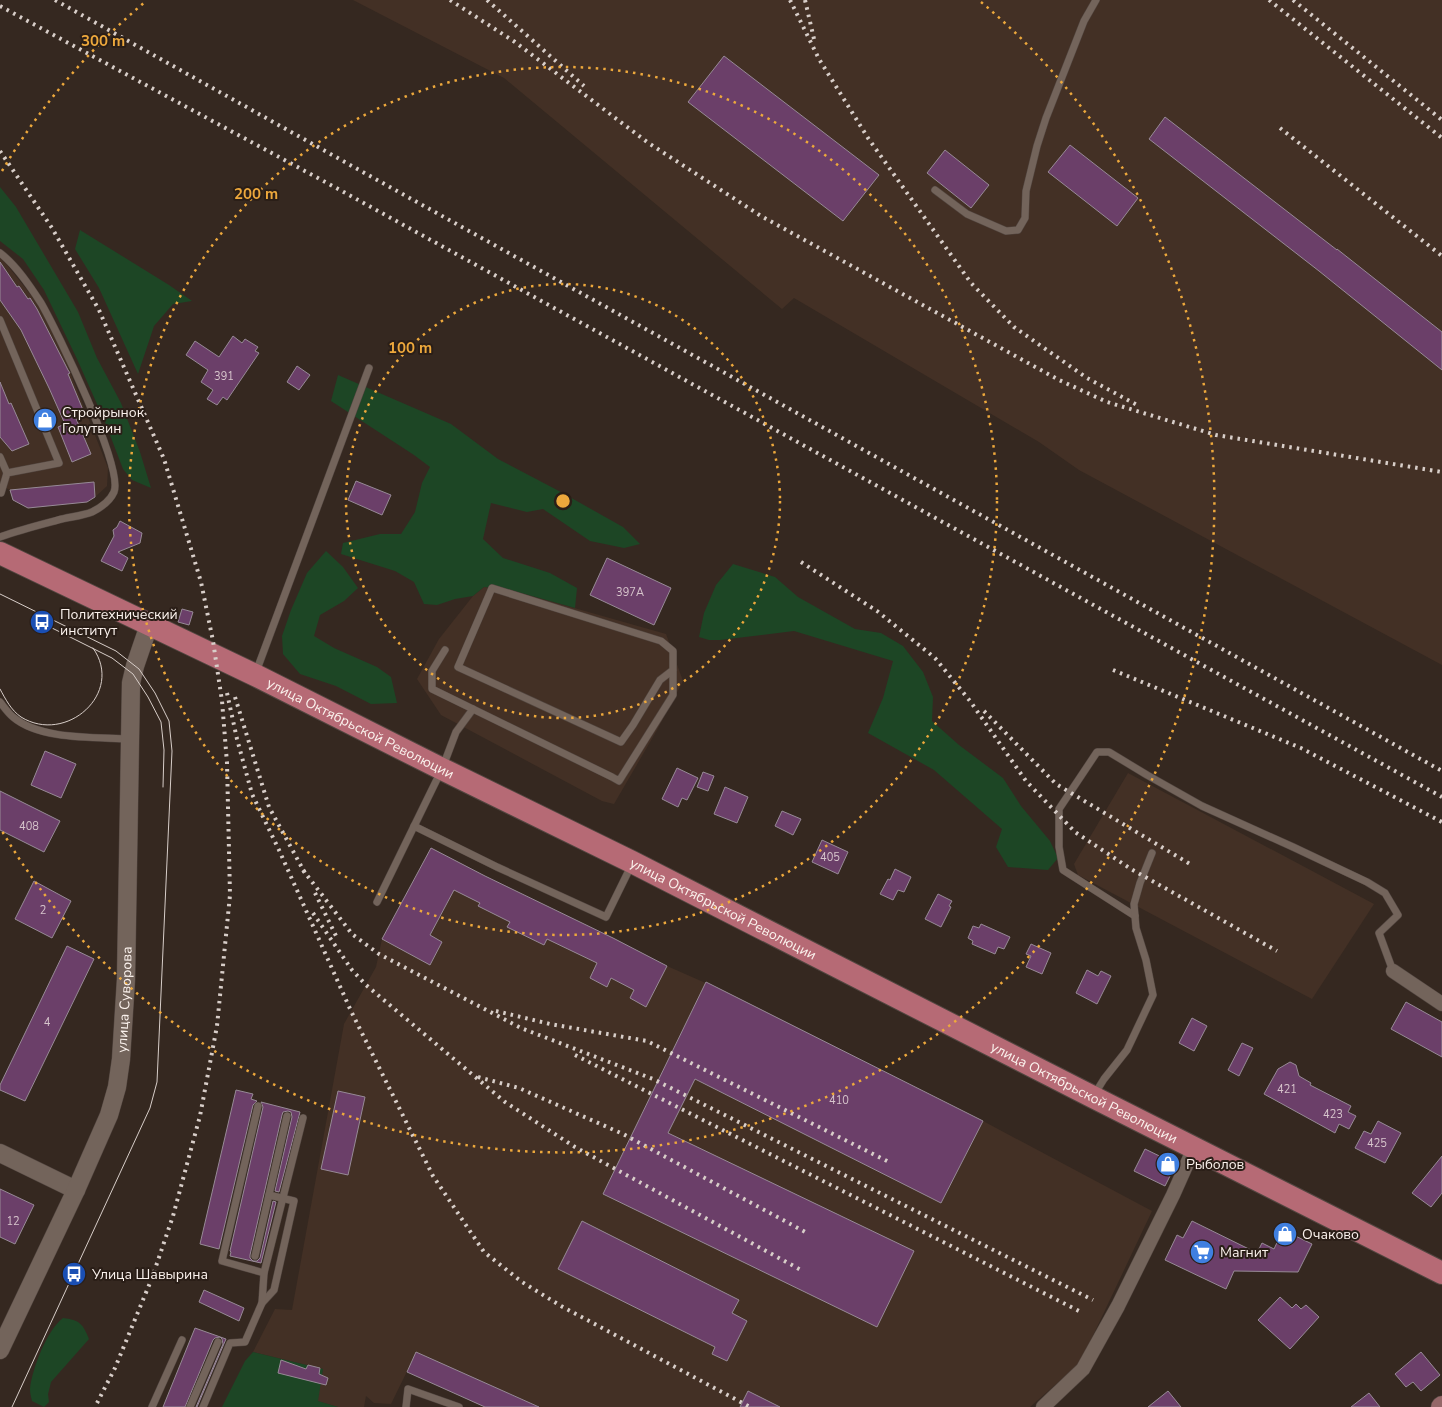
<svg xmlns="http://www.w3.org/2000/svg" width="1442" height="1407" viewBox="0 0 1442 1407" font-family="'Nunito Sans',sans-serif">
<style>
.built{fill:#433025}
.green{fill:#1d4625}
.building{fill:#6b3f69;stroke:#978a96}
.lines{fill:none;stroke-linecap:round;stroke-linejoin:round}
.service-casing{stroke:#524640;stroke-width:8}
.minor-casing{stroke:#524640;stroke-width:15}
.tertiary-casing{stroke:#524640;stroke-width:19}
.secondary-casing{stroke:#524640;stroke-width:21}
.primary-casing{stroke:#524640;stroke-width:24}
.service{stroke:#73645b;stroke-width:7}
.minor{stroke:#73645b;stroke-width:14}
.tertiary{stroke:#73645b;stroke-width:18}
.secondary{stroke:#956768;stroke-width:20}
.primary{stroke:#b66a75;stroke-width:22}
.tram{stroke:#d8cec9;stroke-width:1}
.rail{stroke:#d8cec9;stroke-width:4;stroke-dasharray:2.5 5;stroke-linecap:butt}
.ring{fill:none;stroke:#eda83c;stroke-width:2.5;stroke-dasharray:2.5 5}
.labels{text-anchor:middle;stroke-width:4;stroke-linejoin:round;paint-order:stroke}
.number-label{font-size:11px;fill:#d7c5cc}
.poi-label{font-size:14px;fill:#fbf2ed;stroke:#2a1e17;text-anchor:start}
.street-label{font-size:14px;fill:#fbf2ed;stroke:#2a1e17}
.centre{fill:#eda83c;stroke:#2a1e17;stroke-width:2.5}
.ring-label{font-size:15px;text-anchor:middle;font-weight:bold;fill:#eda83c;stroke:#2a1e17;stroke-width:4;stroke-linejoin:round;paint-order:stroke}
</style>
<rect width="100%" height="100%" fill="#352820"/>
<!-- built -->
<g class="built">
<polygon points="353,0 1442,0 1442,665 1079,470 1039,442 794,298 782,309 504,78"/>
<polygon points="0,256 38,304 61,349 108,468 107,486 95,497 87,502 28,508 13,500 10,490 0,485"/>
<polygon points="484,587 507,589 666,634 683,681 657,730 614,804 602,801 441,715 417,679 439,639 473,596"/>
<polygon points="1128,773 1374,904 1312,999 1078,875 1074,864"/>
<polygon points="431,848 491,880 611,937 667,966 726,992 983,1121 1152,1211 1080,1363 1030,1407 540,1407 416,1353 391,1404 374,1403 366,1396 364,1407 338,1407 317,1401 323,1369 253,1352 275,1309 292,1310 344,1024 376,967 382,939"/>
</g>
<!-- green -->
<g class="green">
<polygon points="0,187 16,207 78,312 97,358 121,403 140,452 151,488 132,480 123,469 105,422 77,359 44,290 23,259 0,241"/>
<polygon points="80,230 169,285 192,301 173,304 154,326 138,374 99,288 75,249"/>
<polygon points="338,375 451,424 498,459 559,491 623,527 640,544 624,548 590,541 543,509 527,512 491,503 483,539 503,558 550,573 577,588 575,608 507,589 484,587 473,596 455,599 437,605 424,604 414,582 395,571 341,554 343,543 380,534 401,534 415,512 422,483 430,467 414,455 331,401"/>
<polygon points="326,551 343,567 358,588 344,601 320,615 314,636 334,648 377,667 391,677 397,703 371,704 336,686 300,674 283,654 282,636 291,610 307,573"/>
<polygon points="733,564 775,577 798,597 855,629 881,633 903,646 923,672 933,697 932,721 959,745 1003,778 1021,806 1050,841 1058,858 1048,870 1008,867 996,847 1002,829 934,770 868,733 883,698 893,661 794,631 720,640 709,640 699,637 704,613 716,585"/>
<path d="M63 1318C80 1320 83 1324 89 1339L51 1382 48 1394 49 1402 44 1407 32 1401C31 1397 30 1393 30 1389 32 1369 47 1330 63 1318Z"/>
<polygon points="253,1352 323,1369 318,1401 338,1407 222,1407 245,1361"/>
</g>
<!-- building -->
<g class="building">
<polygon points="724,56 879,175 843,221 688,102"/>
<polygon points="1165,117 1337,250 1337,249 1442,332 1442,370 1319,271 1149,139"/>
<polygon points="1070,145 1138,198 1117,226 1048,172"/>
<polygon points="945,150 989,185 971,208 927,173"/>
<polygon points="0,262 17,287 19,286 28,299 30,298 37,309 68,370 70,373 68,374 83,410 74,414 91,454 72,462 58,427 65,424 49,388 21,330 0,300"/>
<polygon points="233,336 242,343 245,339 258,347 255,351 259,353 227,400 223,397 217,405 207,399 213,390 201,382 208,370 186,355 195,341 219,357"/>
<polygon points="297,366 310,375 299,390 287,382"/>
<polygon points="0,382 9,404 11,403 29,444 12,451 0,437"/>
<polygon points="356,481 391,495 382,515 348,500"/>
<polygon points="94,482 95,497 87,502 28,508 13,500 10,490"/>
<polygon points="120,521 142,533 140,543 118,552 128,558 122,571 101,561 114,536 113,530 117,527"/>
<polygon points="607,558 671,588 654,625 590,595"/>
<polygon points="182,609 193,612 189,625 178,622"/>
<polygon points="45,751 76,764 61,798 31,785"/>
<polygon points="677,768 698,778 687,800 682,798 678,807 662,799"/>
<polygon points="703,772 714,776 708,791 697,787"/>
<polygon points="725,787 748,797 737,823 714,814"/>
<polygon points="0,791 60,821 44,852 0,830"/>
<polygon points="782,811 801,819 793,835 775,826"/>
<polygon points="822,840 848,852 838,874 812,862"/>
<polygon points="431,848 485,876 613,938 667,966 646,1007 630,998 634,990 611,978 607,987 590,978 597,963 547,939 544,945 507,927 510,922 478,906 480,903 454,890 430,935 442,942 430,965 382,939"/>
<polygon points="895,869 911,877 904,892 898,890 893,900 880,894 888,879 890,880"/>
<polygon points="34,881 71,901 52,938 15,919"/>
<polygon points="938,894 952,901 949,906 951,907 941,927 925,919"/>
<polygon points="981,924 1010,937 1004,949 998,947 995,954 972,944 973,941 968,938 973,926 979,928"/>
<polygon points="1031,944 1051,953 1042,974 1026,967 1031,956 1026,954"/>
<polygon points="67,946 94,959 25,1101 0,1090 0,1085"/>
<polygon points="1087,970 1098,976 1101,971 1111,976 1097,1004 1076,993"/>
<polygon points="706,982 983,1121 941,1203 695,1079 668,1133 914,1251 877,1327 603,1194"/>
<polygon points="1406,1002 1442,1022 1442,1057 1391,1029"/>
<polygon points="1192,1018 1207,1026 1194,1051 1179,1043"/>
<polygon points="1242,1043 1253,1048 1239,1076 1228,1070"/>
<polygon points="1290,1062 1296,1065 1299,1076 1311,1083 1310,1085 1351,1106 1348,1112 1356,1116 1349,1129 1339,1124 1335,1133 1264,1094 1278,1069"/>
<polygon points="236,1090 253,1094 251,1099 257,1101 253,1105 219,1249 200,1244"/>
<polygon points="338,1091 365,1097 348,1175 321,1169"/>
<polygon points="261,1102 300,1112 279,1192 275,1191 292,1117 291,1112 288,1111 283,1112 282,1115 250,1255 250,1258 253,1261 257,1261 260,1258 273,1201 276,1202 261,1263 230,1256 231,1252 230,1251 263,1107"/>
<polygon points="1378,1121 1401,1133 1385,1163 1355,1148 1364,1131 1371,1134"/>
<polygon points="1145,1149 1176,1164 1165,1186 1134,1171"/>
<polygon points="1442,1156 1442,1193 1431,1207 1412,1193"/>
<polygon points="0,1189 34,1205 15,1244 0,1237"/>
<polygon points="582,1221 739,1300 732,1313 747,1321 727,1361 712,1354 715,1347 558,1269"/>
<polygon points="1192,1221 1257,1253 1262,1243 1274,1249 1283,1230 1312,1244 1298,1272 1234,1271 1226,1289 1165,1260 1177,1235 1183,1238"/>
<polygon points="204,1290 244,1308 239,1321 199,1302"/>
<polygon points="1280,1297 1292,1308 1296,1304 1301,1309 1306,1305 1319,1317 1290,1349 1258,1320"/>
<polygon points="195,1328 226,1339 197,1407 196,1407 223,1344 222,1339 220,1337 215,1338 213,1340 185,1407 163,1407"/>
<polygon points="416,1352 539,1407 485,1407 407,1372"/>
<polygon points="1421,1352 1440,1375 1421,1391 1413,1382 1406,1387 1395,1374"/>
<polygon points="281,1360 306,1369 308,1365 320,1368 319,1374 328,1378 326,1385 278,1373"/>
<polygon points="748,1391 780,1407 740,1407"/>
<polygon points="1168,1391 1181,1407 1148,1407"/>
<polygon points="1369,1393 1380,1407 1351,1407"/>
</g>
<g class="lines">
<!-- service casing -->
<g class="service-casing">
<g id="service">
<polyline points="935,190 967,214 1006,231 1018,230 1025,218 1026,191 1037,146 1046,118 1084,21 1096,0"/>
<path d="M0 253C16 265 30 286 41 303 56 329 124 468 114 492 110 501 100 508 92 512 82 516 69 517 58 520 39 525 19 530 0 537"/>
<polyline points="0,320 59,463 7,473 1,493"/>
<polyline points="0,457 7,473"/>
<polyline points="445,650 432,671 432,689 612,777 619,781 673,695 673,651 661,641 492,588 458,667 621,742 633,725 660,680 673,670"/>
<polyline points="256,672 369,368"/>
<path d="M0 702C4 707 8 713 13 717 40 740 94 737 129 739"/>
<polyline points="414,826 497,867 606,917 631,866"/>
<polyline points="377,902 442,769 456,732 473,709"/>
<polyline points="1135,916 1063,870 1059,847 1059,809 1097,752 1109,752 1147,775 1202,806 1293,847 1367,882 1385,893 1398,915 1379,933 1393,971"/>
<polyline points="1094,1095 1104,1079 1127,1050 1153,995 1146,960 1136,928 1134,904 1140,883 1152,853"/>
<polyline points="258,1106 222,1261 264,1273"/>
<polyline points="255,1256 287,1116"/>
<polyline points="262,1303 274,1290 294,1201 269,1195"/>
<polyline points="152,1407 182,1340"/>
<polyline points="190,1407 218,1342"/>
<polyline points="203,1407 230,1343 245,1342 262,1303 264,1273 303,1118"/>
<polyline points="406,1407 408,1389 459,1407"/>
</g>
</g>
<!-- minor casing -->
<g class="minor-casing">
<g id="minor">
<polyline points="1393,971 1442,1004"/>
<polyline points="1043,1407 1083,1369 1118,1306 1173,1195 1194,1148"/>
</g>
</g>
<!-- tertiary casing -->
<g class="tertiary-casing">
<g id="tertiary">
<polyline points="0,1153 76,1190"/>
<path id="s1" d="M0 1350 76 1190 109 1115 117 1087 121 1059 126 979 131 683 135 666 149 625"/>
</g>
</g>
<!-- secondary casing -->
<g class="secondary-casing">
<polyline id="secondary" points="1441,1407 1442,1406"/>
</g>
<!-- primary casing -->
<g class="primary-casing">
<g id="primary">
<path id="s2" d="M0 553 255 675 442 769 632 862 1093 1097 1442 1273"/>
</g>
</g>
<!-- service -->
<use href="#service" class="service"/>
<!-- minor -->
<use href="#minor" class="minor"/>
<!-- tertiary -->
<use href="#tertiary" class="tertiary"/>
<!-- secondary -->
<use href="#secondary" class="secondary"/>
<!-- primary -->
<use href="#primary" class="primary"/>
<!-- tram -->
<g class="tram">
<polyline points="0,594 116,651 139,669 155,693 169,721 172,751 157,1082 150,1108 12,1407"/>
<polyline points="40,622 112,658 133,674 148,697 161,722 164,750 163,787"/>
<path d="M0 689C6 700 11 710 21 717 66 745 125 693 93 648"/>
</g>
<!-- rail -->
<g class="rail">
<polyline points="55,0 352,166 1442,771"/>
<polyline points="450,0 515,42 647,142 761,216 1059,380 1107,402 1216,435 1442,472"/>
<polyline points="487,0 584,86"/>
<polyline points="790,0 819,59 868,138 971,283 1014,327 1087,378 1139,406"/>
<polyline points="805,0 814,39"/>
<polyline points="1269,0 1442,138"/>
<polyline points="1293,0 1442,120"/>
<polyline points="0,6 340,190 1442,797"/>
<polyline points="1280,128 1442,256"/>
<polyline points="0,151 52,228 99,310 164,459 201,582 213,641 222,701 227,763 230,895 217,1026 200,1116 173,1216 152,1278 115,1368 95,1407"/>
<polyline points="801,562 877,611 935,658 970,701 1026,781 1075,832 1131,869 1277,951"/>
<polyline points="1113,670 1301,748 1442,822"/>
<polyline points="227,693 237,739 252,794 279,850 351,1011 433,1176 484,1252 522,1282 561,1306 750,1407"/>
<polyline points="235,697 269,807 306,875"/>
<polyline points="984,711 1056,784 1190,864"/>
<polyline points="303,870 352,934 379,954 521,1028 653,1079 1093,1300"/>
<polyline points="315,893 337,938"/>
<polyline points="313,913 352,970 366,985 505,1102 575,1147 801,1270"/>
<polyline points="496,1011 550,1024 647,1041 891,1163"/>
<polyline points="575,1055 1081,1312"/>
<polyline points="478,1077 519,1088 623,1134 809,1234"/>
</g>
</g>
<!-- distance rings -->
<g class="ring">
<circle cx="563" cy="501" r="217"/>
<circle cx="563" cy="501" r="434"/>
<path d="M2 171A651 651 0 0 1 145 2M981 2A651 651 0 1 1 2 831"/>
</g>
<!-- icons -->
<defs>
<g id="shop-disc" transform="scale(1.25)"><circle r="9.5" fill="#3f7fe0" stroke="#2a1e17"/><path d="M-5-2.5h2.3a2.7 3.5 0 0 1 5.4 0H5L5.5 6h-11ZM-1.5-2.5h3a1.5 2.3 0 0 0-3 0Z" fill="#fff"/></g>
<g id="bus-disc" transform="scale(1.25)"><circle r="9.5" fill="#1a4fb4" stroke="#2a1e17"/><path d="M-5-6H5V4H4V6H2V4H-2V6H-4V4H-5ZM-3.5-4V0h7V-4ZM-3.5 1.2v1.5H-2V1.2ZM2 1.2v1.5H3.5V1.2Z" fill="#fff"/></g>
<g id="supermarket-disc" transform="scale(1.25)"><circle r="9.5" fill="#3f7fe0" stroke="#2a1e17"/><path d="M-6-5.5h2.5l.6 2H6L4.5 2H-2.5L-4.4-4H-6ZM-1.5 3.2a1.3 1.3 0 1 0 .1 0ZM3 3.2a1.3 1.3 0 1 0 .1 0Z" fill="#fff"/></g>
</defs>
<g fill-rule="evenodd">
<use href="#shop-disc" x="45" y="420"/>
<use href="#bus-disc" x="42" y="622"/>
<use href="#shop-disc" x="1168" y="1164"/>
<use href="#shop-disc" x="1285" y="1234"/>
<use href="#supermarket-disc" x="1202" y="1252"/>
<use href="#bus-disc" x="74" y="1274"/>
</g>
<g class="labels">
<!-- number labels -->
<g class="number-label">
<text x="224" y="380">391</text>
<text x="630" y="596">397А</text>
<text x="29" y="830">408</text>
<text x="830" y="861">405</text>
<text x="43" y="914">2</text>
<text x="47" y="1026">4</text>
<text x="1287" y="1093">421</text>
<text x="839" y="1104">410</text>
<text x="1333" y="1118">423</text>
<text x="1377" y="1147">425</text>
<text x="13" y="1225">12</text>
</g>
<!-- poi labels -->
<g class="poi-label">
<text x="62" y="417">Стройрынок<tspan x="62" dy="16">Голутвин</tspan></text>
<text x="60" y="619">Политехнический<tspan x="60" dy="16">институт</tspan></text>
<text x="1186" y="1169">Рыболов</text>
<text x="1302" y="1239">Очаково</text>
<text x="1220" y="1257">Магнит</text>
<text x="92" y="1279">Улица Шавырина</text>
</g>
<!-- street labels -->
<g class="street-label">
<text dy="5" stroke="none"><textPath href="#s2" startOffset="401">улица Октябрьской Революции</textPath></text>
<text dy="5" stroke="none"><textPath href="#s2" startOffset="806">улица Октябрьской Революции</textPath></text>
<text dy="5" stroke="none"><textPath href="#s1" startOffset="376">улица Суворова</textPath></text>
<text dy="5" stroke="none"><textPath href="#s2" startOffset="1211">улица Октябрьской Революции</textPath></text>
</g>
</g>
<circle cx="563" cy="501" r="8" class="centre"/>
<g class="ring-label">
<text x="103" y="46">300 m</text>
<text x="256" y="199">200 m</text>
<text x="410" y="353">100 m</text>
</g>
</svg>
